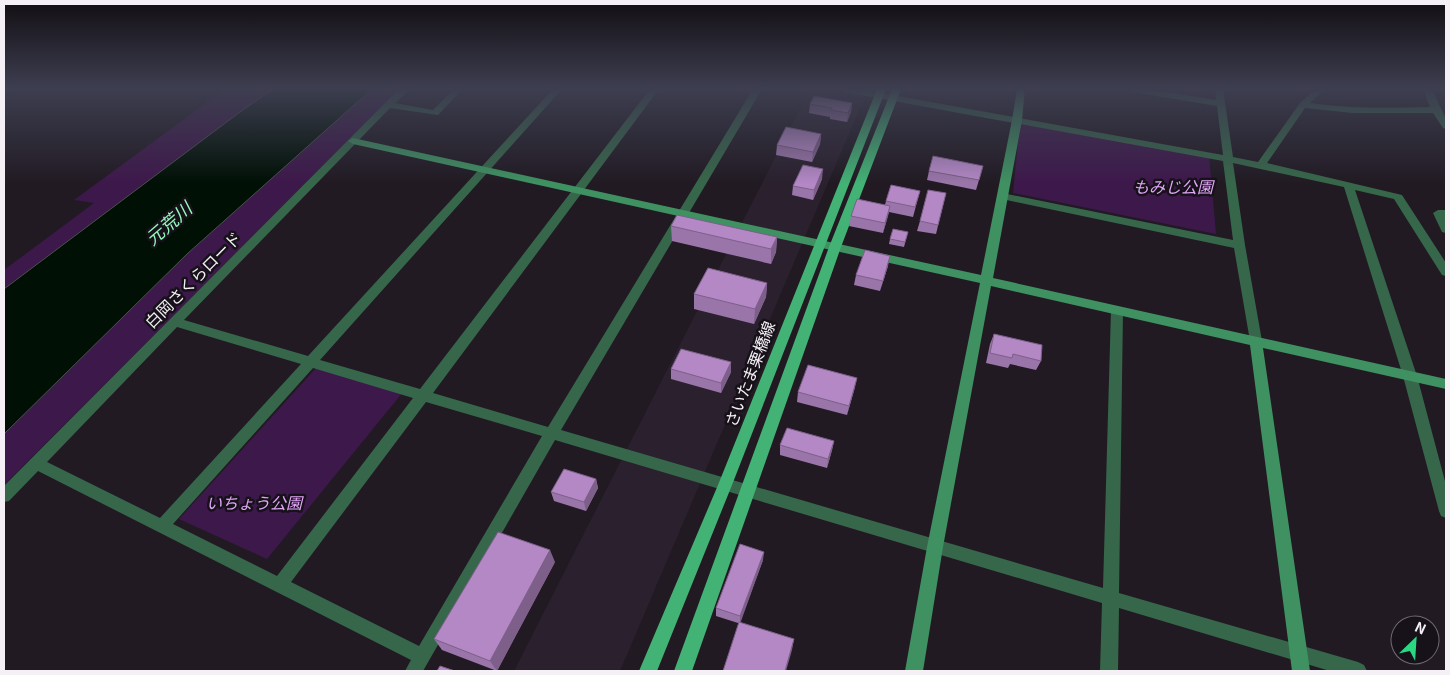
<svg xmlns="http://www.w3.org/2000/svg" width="1450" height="675" viewBox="0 0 1450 675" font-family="Georgia,'Noto Sans JP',serif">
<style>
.built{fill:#2a202e}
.green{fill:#3d184b}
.water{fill:#001005;stroke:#49534d}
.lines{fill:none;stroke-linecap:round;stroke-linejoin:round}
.street{fill:#37674a;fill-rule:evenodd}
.secondary{fill:#3f9162;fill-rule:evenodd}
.primary{fill:#43b275;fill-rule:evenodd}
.wall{fill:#9a75a9}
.shaded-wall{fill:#7d5f8a}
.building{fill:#b388c5;stroke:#7d5f8a}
.labels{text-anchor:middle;stroke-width:5;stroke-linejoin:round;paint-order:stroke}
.park-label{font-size:16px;font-style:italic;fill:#e1a6f9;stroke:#17111a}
.street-label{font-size:16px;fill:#f4f0f6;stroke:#17111a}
.water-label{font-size:18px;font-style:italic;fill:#95fbbc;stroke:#17111a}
</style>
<rect width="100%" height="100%" fill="#211a23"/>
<!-- built -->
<polygon class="built" points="810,89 856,89 854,94 865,96 620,671 514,671"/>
<!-- green -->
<g class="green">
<polygon points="225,89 273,89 240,112 4,289 4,270 94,203 74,200"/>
<polygon points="372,89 400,89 4,485 4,434 187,254"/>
<polygon points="1020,124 1209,155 1216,234 1013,193"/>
<polygon points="317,367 403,392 267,559 179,519"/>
</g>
<!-- water -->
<polygon class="water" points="273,89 372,89 187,254 4,434 4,289 240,112"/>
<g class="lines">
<!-- street -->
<g class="street">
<path d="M399 89H411L395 103 433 110 454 89H463L438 115 390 108 184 320 308 356 553 89H562L320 360 420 389 650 89H659L433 393 548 427 753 89H762L561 430 1103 588 1111 310 1113 307H1121L1123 310 1119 593 1358 662 1364 665 1367 671H1330L1119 608 1118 671H1100L1102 603 555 440 423 671H405L411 660 38 471 9 501 4 502V486ZM177 327 301 364 160 518 47 462ZM313 368 413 398 277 576 173 524ZM426 402 542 436 419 646 291 582Z"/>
<path d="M840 89H859L1223 155 1217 106 1133 92 1129 89H1149L1216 100 1215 89H1223L1233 157 1258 162 1300 103 1316 89H1325L1310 103C1350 109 1390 108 1430 107L1423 89H1432L1446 119V129L1443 128 1433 113H1353L1305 108 1267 163 1402 195 1446 263V276L1442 275 1394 199 1355 190 1417 376 1446 485V518L1441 516 1439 511 1403 376 1344 187 1233 163 1245 245 1262 341 1260 344H1252L1250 341 1234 248 1002 199 997 196 1002 193 1233 240 1223 161 844 92Z"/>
<polygon points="1438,210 1446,210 1446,233 1442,232 1433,213"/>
</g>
<!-- secondary -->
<polygon class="secondary" points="1017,89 1025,89 1022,120 993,278 1446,379 1446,389 1263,348 1310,671 1292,671 1250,345 991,286 943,547 923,671 905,671 927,547 980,283 353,144 348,141 353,138 981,275 1012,120"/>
<!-- primary -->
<g class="primary">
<polygon points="877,89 886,89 732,485 657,671 639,671 718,485"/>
<polygon points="892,89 901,89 841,247 692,671 674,671 829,247"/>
</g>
</g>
<!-- wall -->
<g class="wall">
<polygon points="852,103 851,112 847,122 830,119 830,117 809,113 810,104"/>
<polygon points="821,134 820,144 812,162 776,155 777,145"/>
<polygon points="929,171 979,180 976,190 927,180"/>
<polygon points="822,179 813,200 792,195 793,186"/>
<polygon points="920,191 913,217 889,212 883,233 849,226 851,216 885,205 886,201"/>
<polygon points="946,193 936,234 917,231 920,221"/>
<polygon points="671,226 777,237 776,252 771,264 672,241"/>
<polygon points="908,232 904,247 889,244 890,239"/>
<polygon points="888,266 880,291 854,285 856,275"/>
<polygon points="767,283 766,297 754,324 694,309 694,294"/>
<polygon points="994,334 1041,361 1036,370 1010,364 1008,368 986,363 990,344"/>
<polygon points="731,362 731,372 721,393 671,379 671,369"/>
<polygon points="855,387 847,415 797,402 798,392"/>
<polygon points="834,441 832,450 827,468 780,455 780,445"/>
<polygon points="596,479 598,488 586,511 554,501 551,492"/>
<polygon points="763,560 740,622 792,650 738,623 716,616 716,608"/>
<polygon points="555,562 497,671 442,650 434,639"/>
</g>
<!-- shaded-wall -->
<g class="shaded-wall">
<polygon points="852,103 851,112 847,122 848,113"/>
<polygon points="821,134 820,144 812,162 813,152"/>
<polygon points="823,169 822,179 813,200 814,190"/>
<polygon points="890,206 888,216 883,233 885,223"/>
<polygon points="777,237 776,252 771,264 771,249"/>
<polygon points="890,256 888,266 880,291 883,281"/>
<polygon points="767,283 766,297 754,324 755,309"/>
<polygon points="731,362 731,372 721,393 721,383"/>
<polygon points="857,378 855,387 847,415 849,406"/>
<polygon points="834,441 832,450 827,468 828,459"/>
<polygon points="596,479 598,488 586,511 584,502"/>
<polygon points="550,550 555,562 497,671 490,661"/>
<polygon points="764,552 763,560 740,624 740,616"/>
<polygon points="794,639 792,650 786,671 785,671"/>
</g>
<!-- building -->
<g class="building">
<polygon points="814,96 852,103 848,113 831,110 832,108 810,104"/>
<polygon points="786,127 821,134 813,152 777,145"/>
<polygon points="933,156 983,166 979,180 929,171"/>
<polygon points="803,165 823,169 814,190 793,186"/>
<polygon points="891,185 920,191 915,207 886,201"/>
<polygon points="928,190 946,193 938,225 920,221"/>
<polygon points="857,199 890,206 885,223 851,216"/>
<polygon points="677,215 777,237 771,249 671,226"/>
<polygon points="893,229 908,232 905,242 890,239"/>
<polygon points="865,250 890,256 883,281 856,275"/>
<polygon points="708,268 767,283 755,309 694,294"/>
<polygon points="994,334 1042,345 1041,361 1013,354 1012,358 990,353"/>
<polygon points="681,349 731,362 721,383 671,369"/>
<polygon points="808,365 857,378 849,406 798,392"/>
<polygon points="787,428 834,441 828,459 780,445"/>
<polygon points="564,469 596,479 584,502 551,492"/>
<polygon points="498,532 550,550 490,661 434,639"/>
<polygon points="740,544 764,552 740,616 716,608"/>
<polygon points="739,622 794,639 785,671 723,671"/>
<polygon points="440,666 455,671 437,671"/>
</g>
<!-- sky -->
<linearGradient id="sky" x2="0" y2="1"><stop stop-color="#120e13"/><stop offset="0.48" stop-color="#3d3e50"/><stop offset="1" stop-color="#3d3e50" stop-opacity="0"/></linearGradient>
<rect width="1450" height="184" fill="url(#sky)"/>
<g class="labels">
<!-- park labels -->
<g class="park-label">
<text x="1173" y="193">もみじ公園</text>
<text x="254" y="509">いちょう公園</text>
</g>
<!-- street labels -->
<g class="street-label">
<text transform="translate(193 280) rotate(-45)" y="6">白岡さくらロード</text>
<text transform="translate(750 374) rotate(-69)" y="6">さいたま栗橋線</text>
</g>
<!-- water labels -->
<g class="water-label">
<text transform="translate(169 224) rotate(-41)" y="6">元荒川</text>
</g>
</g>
<!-- border -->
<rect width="1450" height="675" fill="none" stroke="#f4f0f6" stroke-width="10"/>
<!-- north arrow -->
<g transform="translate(1415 640) rotate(25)"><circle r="24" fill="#17111a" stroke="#6f6a72"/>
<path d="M0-4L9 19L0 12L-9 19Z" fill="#2ad884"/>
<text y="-8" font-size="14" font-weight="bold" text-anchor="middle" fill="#f4f0f6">N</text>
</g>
</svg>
